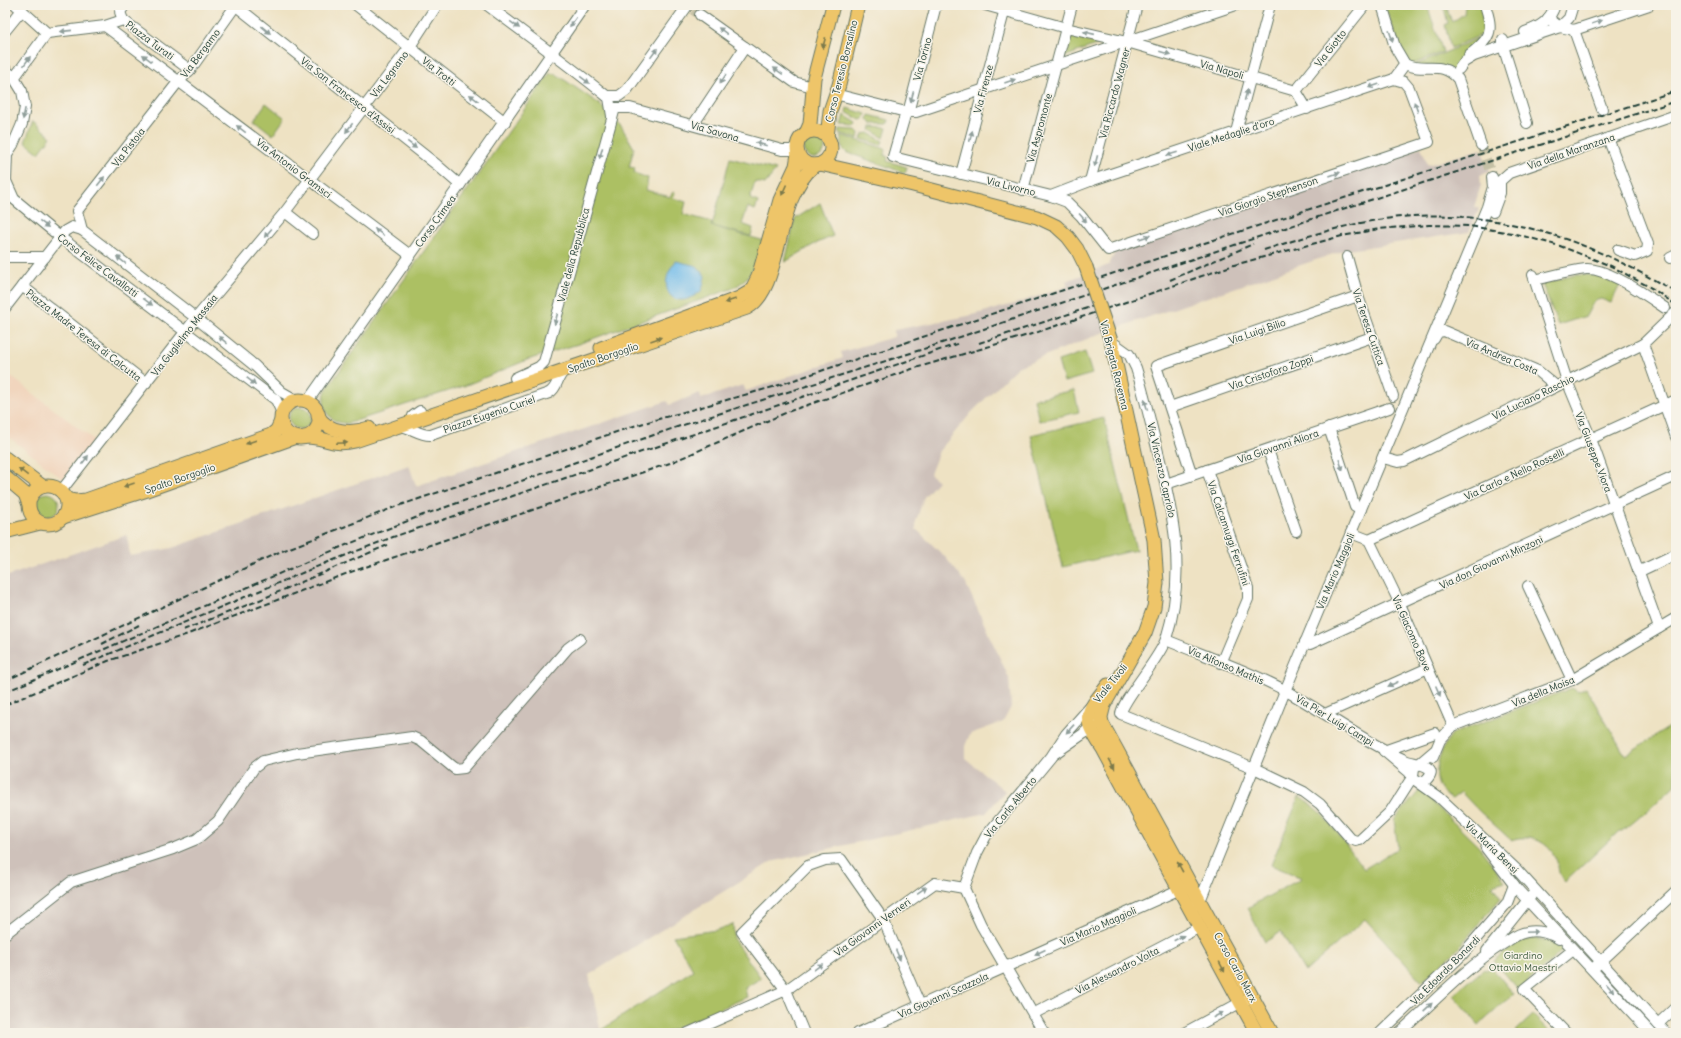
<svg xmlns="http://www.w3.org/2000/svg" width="1681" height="1038" viewBox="0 0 1681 1038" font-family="Delius,sans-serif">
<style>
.built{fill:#f1d5bd}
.industrial{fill:#cec1ba}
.green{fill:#acc064;stroke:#667e4c}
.water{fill:#71bbea;stroke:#487c8f}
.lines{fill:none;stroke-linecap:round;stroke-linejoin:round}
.minor-tunnel{stroke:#c5c1a6;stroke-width:10;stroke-dasharray:10 5;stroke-linecap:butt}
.minor-casing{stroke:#677766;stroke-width:12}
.major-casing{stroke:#677766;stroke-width:15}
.minor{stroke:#fff;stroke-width:10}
.major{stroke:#eec569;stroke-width:13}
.rail{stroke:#1f3d34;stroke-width:2;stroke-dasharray:6 3;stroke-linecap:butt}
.major-bridge-casing{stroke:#677766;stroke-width:15;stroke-linecap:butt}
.major-bridge{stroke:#eec569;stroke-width:13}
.oneway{fill:#8f9e9a}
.oneway2{fill:#7c7a4c}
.labels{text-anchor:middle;stroke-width:3;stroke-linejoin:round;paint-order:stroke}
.street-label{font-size:10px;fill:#1f3d34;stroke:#f7f3e8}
.park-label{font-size:10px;fill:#425e40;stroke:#f7f3e8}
</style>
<rect width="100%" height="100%" fill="#f7f3e8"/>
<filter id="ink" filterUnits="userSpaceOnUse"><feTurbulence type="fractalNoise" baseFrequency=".025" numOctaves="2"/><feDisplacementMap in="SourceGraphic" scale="8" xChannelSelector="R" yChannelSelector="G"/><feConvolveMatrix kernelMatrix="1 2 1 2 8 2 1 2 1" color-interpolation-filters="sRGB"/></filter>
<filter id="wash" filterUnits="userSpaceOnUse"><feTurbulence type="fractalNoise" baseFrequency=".012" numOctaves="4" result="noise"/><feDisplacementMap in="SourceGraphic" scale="16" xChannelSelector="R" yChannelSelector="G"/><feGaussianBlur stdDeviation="0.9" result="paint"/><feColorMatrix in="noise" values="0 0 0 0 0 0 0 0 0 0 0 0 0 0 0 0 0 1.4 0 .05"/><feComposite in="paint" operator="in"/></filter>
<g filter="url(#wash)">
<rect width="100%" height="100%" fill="#eee2c3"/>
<!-- built -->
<polygon class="built" points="5,372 94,440 78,462 75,461 71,466 74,468 64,480 5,434"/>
<!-- industrial -->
<polygon class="industrial" points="1421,147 1428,165 1481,149 1490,171 1480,175 1481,185 1474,207 1479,209 1469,232 1342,251 1102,333 1017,367 971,413 939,451 930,474 938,481 924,497 916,521 916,529 946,558 965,582 1009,678 1011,707 1003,722 970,734 965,746 965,758 1005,791 986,813 771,862 589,975 601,1033 5,1033 5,577 127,535 130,556 172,548 409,465 416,486 667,401 669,405 700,393 701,399 743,385 746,391 843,358 841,352 894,337 894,330 968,316 1014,304 1068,286 1066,281 1109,265 1115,252"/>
<!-- green -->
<g class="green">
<polygon points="1384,5 1427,5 1443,52 1411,65 1406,63"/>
<polygon points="1443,5 1447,5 1448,12 1452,22 1464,14 1465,5 1482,5 1488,32 1451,48 1445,25 1448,23"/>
<polygon points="1488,34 1454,74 1412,67"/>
<polygon points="1071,35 1098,44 1064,57"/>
<path d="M550 73 556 74 598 103 621 126 634 148 629 167 635 168 634 173 648 178 646 190 670 197 673 192 675 193 673 198 686 202 683 214 712 222 711 226 765 241C757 262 752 279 731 289L578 344 527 360 464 386 349 423C330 425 319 408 326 390Z"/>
<polygon points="266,103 285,118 273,135 254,120"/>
<polygon points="847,108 866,114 864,119 860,120 846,112"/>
<polygon points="844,115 857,123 856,126 841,125"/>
<polygon points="869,115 889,120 888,124 872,124 868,119"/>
<polygon points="33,121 51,137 39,153 25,142"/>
<polygon points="872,127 887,128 884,138 871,130"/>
<polygon points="840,129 856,130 859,133 858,139 839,133"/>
<polygon points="869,133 883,141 881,145 861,139 863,134"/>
<polygon points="840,135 886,149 884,155 888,157 887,161 907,167 905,173 846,152 843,149"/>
<circle cx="814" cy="147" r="11"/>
<polygon points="730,158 776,170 765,184 755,182 750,199 758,202 755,210 748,207 742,224 753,228 751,236 712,226"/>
<polygon points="820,203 833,236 813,245 785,262 795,219"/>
<polygon points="1575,275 1597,275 1620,285 1611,303 1601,299 1594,301 1586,316 1558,325 1542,284"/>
<polygon points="1085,352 1092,374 1064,382 1058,361"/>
<polygon points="1074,390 1079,412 1039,421 1034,399"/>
<circle cx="300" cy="418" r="11"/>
<polygon points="1104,418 1136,550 1063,567 1031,435"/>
<circle cx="47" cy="505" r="12"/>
<path d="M1572 688 1578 692 1586 688 1625 755 1676 723V784L1643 815 1642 814 1622 831H1619L1565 882C1555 871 1561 869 1555 857 1547 840 1528 834 1511 840L1479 811 1461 792 1452 799C1426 787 1438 751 1452 734Z"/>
<path d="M1420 790 1479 847 1505 881 1492 885 1501 898 1455 952 1422 982 1365 919 1305 972 1281 932 1265 942 1247 908 1302 878 1271 865 1299 797C1328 813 1344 844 1364 869L1398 848 1394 820Z"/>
<polygon points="733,924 734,940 761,978 745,988 747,997 665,1033 601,1033 601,1030 693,970 673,936 717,930"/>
<polygon points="1532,938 1549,941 1563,950 1519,990 1494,961 1517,943"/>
<polygon points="1491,967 1514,994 1479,1025 1453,995 1484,969 1486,970"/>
<polygon points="1533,1015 1551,1033 1518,1033 1516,1031"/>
</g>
<!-- water -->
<path class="water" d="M676 261 697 266 705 276 702 290C673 316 654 286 676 261Z"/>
</g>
<g filter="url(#ink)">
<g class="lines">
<!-- minor-tunnel -->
<g class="minor-tunnel">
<polyline points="693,10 700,15"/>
<polyline points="1481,145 1492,177"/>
</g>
<!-- minor casing -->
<g class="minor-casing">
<g id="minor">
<polyline points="16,5 47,33 105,26 123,20"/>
<polyline points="235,5 437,165 460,185"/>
<polyline points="236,5 190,70 178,82 77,211 82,230 196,318 255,366 282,392 296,400"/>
<polyline points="356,5 505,122"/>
<path d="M487 5C528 36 569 65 609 98L612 116"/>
<polyline points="985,5 1066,28 1072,5"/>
<path d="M1382 5 1395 47 1405 64C1425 74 1441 59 1458 79L1481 145"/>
<polyline points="700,15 794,82 813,87"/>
<polyline points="1548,18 1560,27 1574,30 1649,5"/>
<polyline points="123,20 190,70"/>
<polyline points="123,20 120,12 125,5"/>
<polyline points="105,26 410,255"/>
<polyline points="1574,30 1602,109"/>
<polyline points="5,31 22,10"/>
<path d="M1525 32C1540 27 1550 21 1555 5"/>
<polyline points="1503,40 1503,46 1527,123"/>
<path d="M1469 55C1491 38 1494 32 1485 5"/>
<polyline points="5,69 14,78 47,33"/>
<polyline points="1459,69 1464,62 1474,56 1560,27 1569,18 1573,5"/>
<polyline points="14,78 22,91 25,107 22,124 13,145 7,154 6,181 14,199 60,237 276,400 282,413"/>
<polyline points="1296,91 1365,5"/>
<polyline points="835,94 906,112 916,112 1236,5"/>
<polyline points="607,96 619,96 627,90 688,5"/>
<polyline points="906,112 893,157 1051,196 1067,202 1081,216 1108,250 1429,142 1409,88 1404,82 1394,79"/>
<polyline points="908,113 936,5"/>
<polyline points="693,125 745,47"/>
<polyline points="1236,132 1270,5"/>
<polyline points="1608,138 1648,244 1647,251 1635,256 1618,250"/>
<polyline points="961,174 1006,5"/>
<polyline points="1090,181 1137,5"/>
<polyline points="1023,190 1066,28 1127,42 1296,91 1307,109"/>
<polyline points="1051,196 1090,181 1394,79 1405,64"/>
<polyline points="285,212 313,234"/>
<polyline points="1493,212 1500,193 1500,181 1509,173 1676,115"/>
<polyline points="5,257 45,257"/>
<polyline points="1347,257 1358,296 1393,396"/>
<polyline points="1670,258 1676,255"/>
<polyline points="1533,275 1567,381 1591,439 1659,628"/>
<path d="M1535 280C1552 276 1569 271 1586 269 1606 267 1648 296 1665 308"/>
<polyline points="22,286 146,383"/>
<polyline points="5,308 65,231 72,227 82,230"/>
<polyline points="1434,339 1438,332 1444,331 1538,371 1556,386"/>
<path d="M1111 341 1129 354 1136 368C1144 394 1150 421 1157 448 1173 512 1187 574 1166 639 1160 658 1121 702 1121 714L1254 768 1304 792 1320 804 1351 839 1356 841 1360 840 1390 812 1413 776 1414 768 1434 751"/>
<polyline points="1643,344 1676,437"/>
<polyline points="515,378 539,367 544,362 615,108 630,108 782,150 792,150 797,145"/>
<polyline points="307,402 462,182 585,5"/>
<polyline points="1170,407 1372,337"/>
<polyline points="412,425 413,416 420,411"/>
<path d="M400 426C411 427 420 436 431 435L549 393C559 387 555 379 565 370"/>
<polyline points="1329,428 1355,507 1361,509"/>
<polyline points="1268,450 1296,531"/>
<polyline points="1383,458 1398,462 1404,461 1643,344 1675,313"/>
<polyline points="1207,470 1248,588 1248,599 1221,663"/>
<polyline points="1192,475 1156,366 1358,296"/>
<polyline points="1166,484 1389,408"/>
<polyline points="61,491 196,318 285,212 409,48 437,5"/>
<polyline points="1351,533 1369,540 1676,400"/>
<polyline points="1369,540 1400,604 1453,726"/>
<polyline points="1638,572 1676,554"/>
<polyline points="1528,586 1572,680"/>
<path d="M1166 640C1205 656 1250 671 1286 691 1326 713 1363 741 1405 760 1413 764 1442 765 1426 780L1420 782"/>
<polyline points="1305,642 1310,644 1676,476"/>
<polyline points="1325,714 1428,668"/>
<polyline points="1384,751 1409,772 1415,780 1439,797 1518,871 1666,1033"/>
<polyline points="1384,751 1435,733"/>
<polyline points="1054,754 1083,734 1095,723"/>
<polyline points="1433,757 1440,740 1453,726 1572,680 1676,618"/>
<polyline points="1486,848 1518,890 1651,1033"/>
<polyline points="1196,904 1200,901 1285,691 1487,207 1493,187 1492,177"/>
<polyline points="5,934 71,882 173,849 197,839 218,821 254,768 263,761 297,753 412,737 421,741 455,769 464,768 568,648 580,639"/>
<polyline points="1487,951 1531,896"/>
<polyline points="1596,966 1676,891"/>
<polyline points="1033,1014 1200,927"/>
<polyline points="1658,1024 1676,1007"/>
<polyline points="688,1033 786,990 935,883 964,888"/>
<polyline points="804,1033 786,990 742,932 808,866 825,860 841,859 883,919 920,1005"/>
<polyline points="858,1033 1185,887"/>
<polyline points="1044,1033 981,925 964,888 977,853 986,836 1051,757 1066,734 1091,706"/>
<polyline points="1184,1033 1247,999"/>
<polyline points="1380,1033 1461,956 1507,903 1514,885"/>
<path d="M1399 1033C1433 1003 1465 968 1503 944 1511 939 1518 933 1527 932 1538 930 1551 933 1559 939"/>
<polyline points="1566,1033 1524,989 1573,950"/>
</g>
</g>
<!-- major casing -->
<g class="major-casing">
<g id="major">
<polyline points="807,131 810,124 814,78 833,5"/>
<circle cx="814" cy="148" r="17"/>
<polyline points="827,137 830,111 839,85 858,5"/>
<polyline points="820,164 913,185 1037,217 1056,226 1068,237 1077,249 1086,267"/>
<polyline points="1111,341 1154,540 1157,583 1154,607 1145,633 1104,705 1101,717 1102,723 1272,1033"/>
<polyline points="601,348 739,298 751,291 758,277 780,200 796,166 798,154"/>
<circle cx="300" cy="419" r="19"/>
<path d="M318 416C328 433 352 434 369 428"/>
<path d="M304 437C325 436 331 447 355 441L747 308C784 288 773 198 815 165"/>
<polyline points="5,458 42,486"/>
<polyline points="5,477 25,494 28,502"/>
<circle cx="48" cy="505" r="19"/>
<polyline points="66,499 76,501 86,500 271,435 277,430 281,421"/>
<polyline points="63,517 147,490 296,437"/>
<polyline points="5,532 40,523"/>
<path d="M1108 685C1084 715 1082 717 1103 749L1257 1033"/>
</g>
</g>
<!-- minor -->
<use href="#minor" class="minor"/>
<!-- major -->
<use href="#major" class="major"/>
<!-- rail -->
<g class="rail">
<path d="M1264 250C1304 237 1343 225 1384 219 1458 208 1536 224 1603 254 1628 265 1652 279 1676 292"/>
<polyline points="1170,280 1253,244"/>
<polyline points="979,343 1106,302"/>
<polyline points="183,630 255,602 390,544"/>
<polyline points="102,644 139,625"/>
<polyline points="83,665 321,565 393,537 957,344"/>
<polyline points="5,681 277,553 395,507 637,425 773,387 1189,248 1676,91"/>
<polyline points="5,692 341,547 423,515 677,427 933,346 1324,215 1676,101"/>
<polyline points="5,705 108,661 188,634 348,573 670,463 790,411 912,369 1035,333 1234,265 1342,236 1379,229 1429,225 1469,226 1512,233 1560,246 1611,266 1653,289 1676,305"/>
</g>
<!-- major-bridge casing -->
<g class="major-bridge-casing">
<polyline id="major-bridge" points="1086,267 1111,341"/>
</g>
<!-- major-bridge -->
<use href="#major-bridge" class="major-bridge"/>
</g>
<!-- one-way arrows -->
<defs><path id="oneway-solid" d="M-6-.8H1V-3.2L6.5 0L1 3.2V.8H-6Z"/></defs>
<g class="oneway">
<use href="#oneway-solid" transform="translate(573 22) rotate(125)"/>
<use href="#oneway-solid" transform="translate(1597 22) rotate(-19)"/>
<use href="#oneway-solid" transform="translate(515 25) rotate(36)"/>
<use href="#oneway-solid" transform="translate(266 30) rotate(39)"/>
<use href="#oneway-solid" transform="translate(66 31) rotate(174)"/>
<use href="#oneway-solid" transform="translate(723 31) rotate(-144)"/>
<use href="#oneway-solid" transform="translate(1089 33) rotate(-167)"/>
<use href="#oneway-solid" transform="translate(1391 36) rotate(71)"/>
<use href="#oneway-solid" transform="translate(654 53) rotate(-54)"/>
<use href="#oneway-solid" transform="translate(1165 53) rotate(16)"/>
<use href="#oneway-solid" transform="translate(147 58) rotate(-143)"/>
<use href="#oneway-solid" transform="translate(27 61) rotate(-54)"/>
<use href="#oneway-solid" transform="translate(778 71) rotate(-145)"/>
<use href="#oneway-solid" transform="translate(723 79) rotate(124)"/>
<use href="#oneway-solid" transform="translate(585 80) rotate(36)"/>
<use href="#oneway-solid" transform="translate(1010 81) rotate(-19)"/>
<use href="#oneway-solid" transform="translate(1374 86) rotate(161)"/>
<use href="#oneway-solid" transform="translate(1246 95) rotate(-75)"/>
<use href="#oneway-solid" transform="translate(912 97) rotate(105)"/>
<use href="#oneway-solid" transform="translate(474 98) rotate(-142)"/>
<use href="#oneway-solid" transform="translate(1416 107) rotate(-110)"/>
<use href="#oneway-solid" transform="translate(24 114) rotate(101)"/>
<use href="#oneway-solid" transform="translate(349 128) rotate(127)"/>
<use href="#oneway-solid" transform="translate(241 129) rotate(-143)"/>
<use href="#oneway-solid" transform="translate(971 136) rotate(-76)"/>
<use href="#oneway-solid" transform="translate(761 144) rotate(-164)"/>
<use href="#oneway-solid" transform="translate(412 145) rotate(38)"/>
<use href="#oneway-solid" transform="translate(601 153) rotate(105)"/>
<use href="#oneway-solid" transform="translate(1172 154) rotate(162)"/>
<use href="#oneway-solid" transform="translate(1096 161) rotate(105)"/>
<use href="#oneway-solid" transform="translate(1335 174) rotate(-19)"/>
<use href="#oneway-solid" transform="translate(101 181) rotate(-52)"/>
<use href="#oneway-solid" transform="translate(1083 218) rotate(49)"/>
<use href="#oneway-solid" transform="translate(44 224) rotate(38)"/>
<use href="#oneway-solid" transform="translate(379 232) rotate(-143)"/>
<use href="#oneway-solid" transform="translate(268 233) rotate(130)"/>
<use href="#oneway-solid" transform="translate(1145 237) rotate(-19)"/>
<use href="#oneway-solid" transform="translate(121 260) rotate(-143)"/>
<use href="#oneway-solid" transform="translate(148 302) rotate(36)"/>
<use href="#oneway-solid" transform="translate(556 319) rotate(105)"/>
<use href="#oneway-solid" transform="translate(223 340) rotate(-140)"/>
<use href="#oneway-solid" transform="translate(251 381) rotate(38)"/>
<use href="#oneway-solid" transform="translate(1146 405) rotate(-105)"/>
<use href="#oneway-solid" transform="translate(85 460) rotate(-53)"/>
<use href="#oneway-solid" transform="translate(1341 465) rotate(71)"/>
<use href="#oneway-solid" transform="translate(1393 684) rotate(156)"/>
<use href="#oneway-solid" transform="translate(1438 691) rotate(67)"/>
<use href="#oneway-solid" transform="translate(1070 729) rotate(133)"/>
<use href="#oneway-solid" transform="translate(922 890) rotate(-35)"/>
<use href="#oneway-solid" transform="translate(1532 932) rotate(-3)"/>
<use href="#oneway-solid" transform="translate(1179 938) rotate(-27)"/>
<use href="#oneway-solid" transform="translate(1040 952) rotate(156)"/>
<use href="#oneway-solid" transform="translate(898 955) rotate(67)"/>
<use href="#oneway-solid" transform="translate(818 967) rotate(-36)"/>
<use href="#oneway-solid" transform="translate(1610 988) rotate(48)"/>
<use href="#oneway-solid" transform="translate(1428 1007) rotate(-43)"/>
<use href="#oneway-solid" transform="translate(1218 1015) rotate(-28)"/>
</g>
<g class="oneway2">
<use href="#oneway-solid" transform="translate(824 43) rotate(105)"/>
<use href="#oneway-solid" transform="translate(784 190) rotate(114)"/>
<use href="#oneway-solid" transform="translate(730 301) rotate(161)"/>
<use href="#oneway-solid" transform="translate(656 339) rotate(-19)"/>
<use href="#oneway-solid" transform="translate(251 442) rotate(160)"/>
<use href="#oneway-solid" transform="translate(342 443) rotate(-3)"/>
<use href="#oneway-solid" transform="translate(23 472) rotate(-143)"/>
<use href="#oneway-solid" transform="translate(129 485) rotate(161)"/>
<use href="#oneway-solid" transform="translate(1112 764) rotate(61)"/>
<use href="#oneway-solid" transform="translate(1180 867) rotate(-119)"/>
<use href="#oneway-solid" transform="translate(1222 967) rotate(62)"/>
</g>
</g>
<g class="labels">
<!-- street labels -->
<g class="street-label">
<text transform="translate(150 40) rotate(37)" y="4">Piazza Turati</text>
<text transform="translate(1330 48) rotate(-52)" y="4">Via Giotto</text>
<text transform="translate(200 53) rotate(-53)" y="4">Via Bergamo</text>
<text transform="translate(922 59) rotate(-75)" y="4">Via Torino</text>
<text transform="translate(1222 69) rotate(16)" y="4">Via Napoli</text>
<text transform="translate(439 71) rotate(38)" y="4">Via Trotti</text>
<text transform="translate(841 71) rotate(-76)" y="4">Corso Teresio Borsalino</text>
<text transform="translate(389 74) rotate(-53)" y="4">Via Legnano</text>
<text transform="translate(983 89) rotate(-75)" y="4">Via Firenze</text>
<text transform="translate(1114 93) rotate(-75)" y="4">Via Riccardo Wagner</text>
<text transform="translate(348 95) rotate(38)" y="4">Via San Francesco d'Assisi</text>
<text transform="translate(1039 128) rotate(-75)" y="4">Via Aspromonte</text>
<text transform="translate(715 131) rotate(16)" y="4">Via Savona</text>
<text transform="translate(1231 134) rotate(-18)" y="4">Viale Medaglie d'oro</text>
<text transform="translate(128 147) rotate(-52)" y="4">Via Pistoia</text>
<text transform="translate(1571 151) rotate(-19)" y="4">Via della Maranzana</text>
<text transform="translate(294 168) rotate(37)" y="4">Via Antonio Gramsci</text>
<text transform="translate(1011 186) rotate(14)" y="4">Via Livorno</text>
<text transform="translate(1268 196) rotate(-19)" y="4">Via Giorgio Stephenson</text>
<text transform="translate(435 221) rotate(-54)" y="4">Corso Crimea</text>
<text transform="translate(573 255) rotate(-75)" y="4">Viale della Repubblica</text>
<text transform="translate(98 265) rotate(37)" y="4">Corso Felice Cavallotti</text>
<text transform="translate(1369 327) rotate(71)" y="4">Via Teresa Cuttica</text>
<text transform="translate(1257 331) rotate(-19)" y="4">Via Luigi Bilio</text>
<text transform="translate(84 335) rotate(38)" y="4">Piazza Madre Teresa di Calcutta</text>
<text transform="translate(184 335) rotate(-52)" y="4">Via Guglielmo Massaia</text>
<text transform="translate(1502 356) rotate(23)" y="4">Via Andrea Costa</text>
<text transform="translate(603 357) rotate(-19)" y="4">Spalto Borgoglio</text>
<text transform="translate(1115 365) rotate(76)" y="4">Via Brigata Ravenna</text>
<text transform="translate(1271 372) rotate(-19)" y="4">Via Cristoforo Zoppi</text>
<text transform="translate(1533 397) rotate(-26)" y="4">Via Luciano Raschio</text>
<text transform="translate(489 414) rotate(-19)" y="4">Piazza Eugenio Curiel</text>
<text transform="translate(1278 446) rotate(-19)" y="4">Via Giovanni Aliora</text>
<text transform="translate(1594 452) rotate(69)" y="4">Via Giuseppe Viora</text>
<text transform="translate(1162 470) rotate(77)" y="4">Via Vincenzo Capriolo</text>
<text transform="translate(1514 474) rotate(-25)" y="4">Via Carlo e Nello Rosselli</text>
<text transform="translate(180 478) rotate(-19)" y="4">Spalto Borgoglio</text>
<text transform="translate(1229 533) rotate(71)" y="4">Via Calcamuggi Ferrufini</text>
<text transform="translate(1491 562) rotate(-25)" y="4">Via don Giovanni Minzoni</text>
<text transform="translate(1335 571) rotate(-67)" y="4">Via Mario Maggioli</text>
<text transform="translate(1412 633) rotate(66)" y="4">Via Giacomo Bove</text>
<text transform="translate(1226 665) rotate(23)" y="4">Via Alfonso Mathis</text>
<text transform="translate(1110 683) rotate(-51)" y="4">Viale Tivoli</text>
<text transform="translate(1543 691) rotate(-22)" y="4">Via della Moisa</text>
<text transform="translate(1335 720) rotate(31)" y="4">Via Pier Luigi Campi</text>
<text transform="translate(1010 807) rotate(-51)" y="4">Via Carlo Alberto</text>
<text transform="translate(1492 847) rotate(44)" y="4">Via Maria Bensi</text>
<text transform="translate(1098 926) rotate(-24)" y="4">Via Mario Maggioli</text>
<text transform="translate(872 927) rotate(-36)" y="4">Via Giovanni Verneri</text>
<text transform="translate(1236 967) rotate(61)" y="4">Corso Carlo Marx</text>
<text transform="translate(1117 970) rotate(-27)" y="4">Via Alessandro Volta</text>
<text transform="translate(1445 970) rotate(-45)" y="4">Via Edoardo Bonardi</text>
<text transform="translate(943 995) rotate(-24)" y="4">Via Giovanni Scazzola</text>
</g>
<!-- park labels -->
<g class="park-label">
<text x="1523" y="959">Giardino<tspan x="1523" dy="12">Ottavio Maestri</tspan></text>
</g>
</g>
<!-- margin -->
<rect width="1681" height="1038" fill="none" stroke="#f7f3e8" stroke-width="20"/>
</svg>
